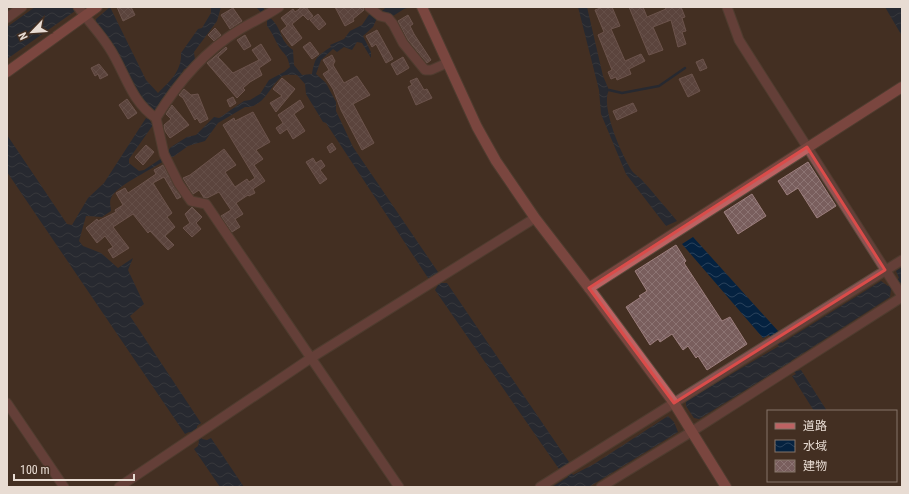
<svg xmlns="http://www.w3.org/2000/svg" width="909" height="494" viewBox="0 0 909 494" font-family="'Roboto Condensed','Noto Sans JP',sans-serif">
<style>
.water{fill:url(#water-waves)}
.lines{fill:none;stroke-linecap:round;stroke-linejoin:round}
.stream{stroke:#052240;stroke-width:2.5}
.building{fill:url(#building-cross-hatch);stroke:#9d7f7e}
.street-casing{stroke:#5d4b3e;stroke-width:11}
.secondary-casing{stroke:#5d4b3e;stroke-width:12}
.street{stroke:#8d5352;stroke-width:9}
.secondary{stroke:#bd6262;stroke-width:10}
.marked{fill:none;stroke:#da4c4a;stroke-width:3;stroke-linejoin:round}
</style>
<defs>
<pattern id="water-waves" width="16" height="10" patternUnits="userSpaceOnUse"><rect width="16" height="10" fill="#052240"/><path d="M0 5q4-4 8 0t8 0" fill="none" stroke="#29425b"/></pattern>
<pattern id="building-cross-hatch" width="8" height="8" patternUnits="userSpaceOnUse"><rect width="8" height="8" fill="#795e5d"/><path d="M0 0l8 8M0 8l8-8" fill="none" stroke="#8c7473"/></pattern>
</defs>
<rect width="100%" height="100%" fill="#432f22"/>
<!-- water -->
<g class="water">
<polygon points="35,7 72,7 75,11 7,59 7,27"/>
<path d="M110 7 146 80 158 93C170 81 182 71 181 53L198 29 202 28 211 13V7H221L217 21 194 52 195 60 189 68 184 69 178 81 165 96 150 121 153 125 129 159V163L139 171 144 170 162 158 171 147 187 137 196 135 214 117 219 118 244 101 250 100 260 94 269 80 284 72 290 67C287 52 284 56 278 45 274 38 272 32 267 26V19L256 7H263C266 15 273 19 277 26 283 37 282 42 293 50L294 65 302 75 312 74C315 57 317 56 331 47L330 45 344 39 350 31 362 25 370 13 381 12 386 7H410L404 9 393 16 382 15 377 18 373 27 363 36 371 52V58L362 43 357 42 352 50 344 47 337 52 333 49 321 60 316 74 326 83 336 102V111L353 147 438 272 437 275 442 283H447L569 462 567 466 573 475 594 464 668 416 674 422 678 432 589 487H552L568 477 564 469H559L435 290 438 285 432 278H428L326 123 323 122 306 94 305 84 297 75C291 75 285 74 281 77 269 87 264 108 245 107L218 123 205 141 188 146 173 157H169C155 169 117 184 111 198 109 202 111 207 111 211L102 217 86 216 79 241 83 246 101 253 118 268 133 258 128 270 144 304 130 316 201 423 197 426V431L202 439 207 440 211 438 244 487H220L194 449 198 446 199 441 194 433 189 432 185 434 7 172V135L67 224 72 225 88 198 104 183 146 118 148 119 152 111 138 95 115 47 96 23V19Z"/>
<path d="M578 7H587L603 76 609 90C600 106 622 156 632 171 634 174 638 176 641 179 653 192 665 207 677 221L666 226 626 174 601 114 599 90Z"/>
<polygon points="885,7 902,7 902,36"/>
<polygon points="693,237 779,332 775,335 782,343 881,281 888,286 899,278 896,271 902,267 902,282 891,289 890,297 791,361 797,371 801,370 827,411 814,411 792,376 796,374 787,364 699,419 694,418 686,406 686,401 779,346 769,335 763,338 682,244"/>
</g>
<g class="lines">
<!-- stream -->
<polyline class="stream" points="609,90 622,93 659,86 685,68"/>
</g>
<!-- building -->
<g class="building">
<polygon points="117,7 131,7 135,15 123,21"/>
<polygon points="302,7 306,7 313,16 308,20 303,15 292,24 302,38 292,46 281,31 287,26 281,18 293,9 295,12"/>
<polygon points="335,7 363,7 364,10 353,19 354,21 345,26"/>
<polygon points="603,7 612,7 620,26 611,29 625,61 641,54 645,61 629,69 631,74 617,80 616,77 611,79 608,72 612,70 598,35 604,32 595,10"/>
<polygon points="629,7 643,7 647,17 666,9 665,7 681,7 685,17 682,18 686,31 682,32 686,44 678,47 671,20 653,27 663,50 649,55"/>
<polygon points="233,8 242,21 230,29 221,15"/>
<polygon points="318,14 326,24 319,30 310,20"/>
<polygon points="408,15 413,24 410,26 414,34 431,60 427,63 408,40 398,21"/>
<polygon points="215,28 221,35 214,41 208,35"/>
<polygon points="377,30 393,59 386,63 376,44 372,47 366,36"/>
<polygon points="245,35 251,46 244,50 237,40"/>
<polygon points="310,42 319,54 312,59 303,47"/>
<polygon points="261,44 271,60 259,68 262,75 250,82 243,88 245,90 237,98 207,63 226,47 227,49 218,57 233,73 259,60 252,50"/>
<polygon points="332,55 335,61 333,65 344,83 357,76 370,95 353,104 374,143 362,150 341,110 333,89 323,74 329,70 323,60"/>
<polygon points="403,57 409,68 397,75 391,64"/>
<polygon points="703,59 707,68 700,71 696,62"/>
<polygon points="99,64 108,75 100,79 98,74 95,76 91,68"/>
<polygon points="692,74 700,91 688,97 679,79"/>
<polygon points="282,78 295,89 276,112 270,103 282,96 273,89"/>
<polygon points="417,78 424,90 427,89 432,98 416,105 408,87 412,85 410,81"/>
<polygon points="184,89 191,95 198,94 208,119 200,123 197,118 195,120 183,98 179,95"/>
<polygon points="233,97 236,103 230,107 227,100"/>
<polygon points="127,99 137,113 128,119 119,105"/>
<polygon points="300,100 304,107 294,114 305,131 293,139 287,129 280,134 276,128 283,123 278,115"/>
<polygon points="633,103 637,111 617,120 613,111"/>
<polygon points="172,105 189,125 170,138 165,131 164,125 171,119 166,114"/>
<polygon points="253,112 270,142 256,150 263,159 254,165 265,181 253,189 255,193 249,196 248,195 236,203 243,214 235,219 240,227 232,232 221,216 231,210 219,192 207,198 204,198 199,190 193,194 183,178 190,175 224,149 236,165 225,172 235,187 247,179 249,182 255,178 223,125 234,118 235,121"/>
<polygon points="332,143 336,149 330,153 327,147"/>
<polygon points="146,145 154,152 143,165 135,157"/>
<polygon points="313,158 316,163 321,160 325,166 320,170 327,179 320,184 306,162"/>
<polygon points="808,162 836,206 817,218 798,188 787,195 778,181"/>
<polygon points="163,165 181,197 177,199 164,177 153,183 172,213 167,217 175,227 165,236 174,245 168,250 150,231 148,233 133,214 113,227 129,248 113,258 108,250 113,247 105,236 97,243 86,228 97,219 98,221 116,212 115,210 123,205 116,193 125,188 128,193 156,174 154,170"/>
<polygon points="752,194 766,216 738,234 724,212"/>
<polygon points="192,207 202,217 196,223 201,229 192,237 183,228 190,223 185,214"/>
<polygon points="676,245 686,261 684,263 722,321 730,317 747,344 707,370 698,356 696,358 688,346 683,350 672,334 660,342 658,339 650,345 626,307 641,297 639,296 647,291 635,271"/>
</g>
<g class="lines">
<!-- street casing -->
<g class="street-casing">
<g id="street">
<path d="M78 7C88 21 101 34 110 49 125 72 131 102 156 118L164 154 179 184 191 201 206 204 399 487"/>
<polyline points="369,7 380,16 388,18 393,24 403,43 425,70 431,70 447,63"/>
<polyline points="727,7 739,40 902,296"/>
<polyline points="7,18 22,7"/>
<path d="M156 118C177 84 205 51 239 30 252 22 266 16 279 7"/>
<polyline points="7,403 64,487"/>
<polyline points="119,487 311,358 535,218"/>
<polyline points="540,487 902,260"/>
<polyline points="601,487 691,432 902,297"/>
</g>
</g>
<!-- secondary casing -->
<g class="secondary-casing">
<g id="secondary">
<polyline points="422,7 477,127 496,161 535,218 589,288 674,403 726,487"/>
<polyline points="7,72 97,7"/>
<polyline points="589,288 902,87"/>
</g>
</g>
<!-- street -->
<use href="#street" class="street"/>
<!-- secondary -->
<use href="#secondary" class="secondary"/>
</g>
<!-- marked area -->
<path d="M0 0H909V494H0ZM807 147 885 270 674 403 589 288Z" fill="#432f22" fill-opacity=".55" fill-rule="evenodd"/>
<path class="marked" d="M807 147 885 270 674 403 589 288Z"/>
<!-- border -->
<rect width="909" height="494" fill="none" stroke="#e8dcd3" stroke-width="16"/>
<!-- legend -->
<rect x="767" y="410" width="130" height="72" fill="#432f22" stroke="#857469"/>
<rect x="775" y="423" width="20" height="6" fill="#bd6262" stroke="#857469"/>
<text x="803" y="430" font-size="12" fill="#e8dcd3">道路</text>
<rect x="775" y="440" width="20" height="12" fill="url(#water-waves)" stroke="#857469"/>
<text x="803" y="450" font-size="12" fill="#e8dcd3">水域</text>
<rect x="775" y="460" width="20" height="12" fill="url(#building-cross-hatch)" stroke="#857469"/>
<text x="803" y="470" font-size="12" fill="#e8dcd3">建物</text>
<!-- north arrow -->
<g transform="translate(32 32) rotate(245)" stroke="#432f22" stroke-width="3" paint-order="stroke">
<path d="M0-3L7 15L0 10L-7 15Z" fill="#e8dcd3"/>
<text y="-6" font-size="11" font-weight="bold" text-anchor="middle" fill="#e8dcd3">N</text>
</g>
<!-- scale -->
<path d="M14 474v6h120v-6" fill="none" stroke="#e8dcd3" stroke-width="2"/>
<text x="20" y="474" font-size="12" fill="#e8dcd3" stroke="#432f22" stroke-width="3" paint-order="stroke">100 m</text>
</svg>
